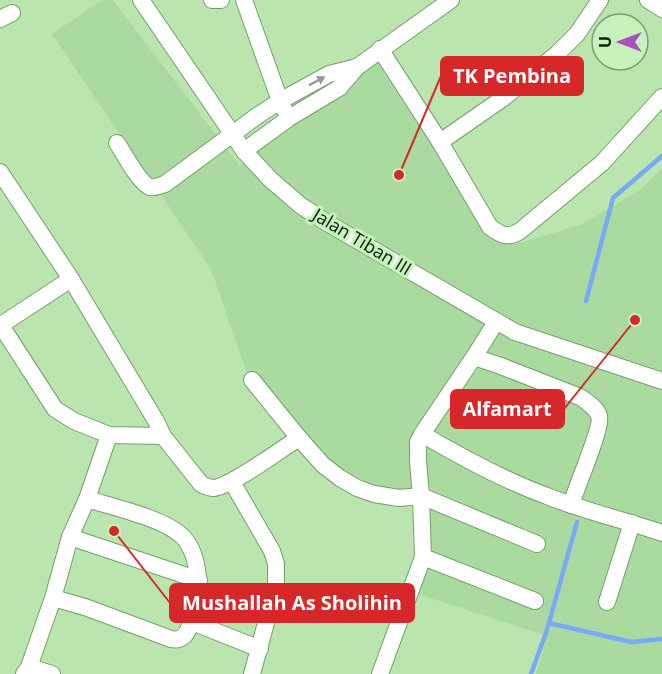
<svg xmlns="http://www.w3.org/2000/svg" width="662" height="674" viewBox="0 0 662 674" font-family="'Open Sans',sans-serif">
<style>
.built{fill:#aada9f}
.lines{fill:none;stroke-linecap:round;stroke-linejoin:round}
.stream{stroke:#79aaf9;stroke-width:4.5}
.minor-casing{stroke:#759e6c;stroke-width:18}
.minor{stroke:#fff;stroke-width:16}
.oneway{fill:#929990}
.labels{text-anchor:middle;stroke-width:6;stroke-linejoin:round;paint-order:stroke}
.street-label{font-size:18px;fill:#0d1d09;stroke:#c6f2bc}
.leader{fill:none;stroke:#d62828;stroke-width:2}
.callout-dot{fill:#d62828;stroke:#c6f2bc;stroke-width:2}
.callout{fill:#d62828;stroke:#d62828;stroke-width:2}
.callout-label{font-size:20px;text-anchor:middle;font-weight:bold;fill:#fff}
</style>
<rect width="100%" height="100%" fill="#bae5af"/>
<!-- built -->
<polygon class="built" points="102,0 113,0 239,165 377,63 490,235 504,244 520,243 580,225 640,190 662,168 662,674 536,674 547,636 412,592 426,498 342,481 248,377 211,269 52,34"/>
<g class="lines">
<!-- stream -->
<g class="stream">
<polyline points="586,301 613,198 662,156"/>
<polyline points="549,623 631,642 662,639"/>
<polyline points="531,674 547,630 577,522"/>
</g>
<!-- minor casing -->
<g class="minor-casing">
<g id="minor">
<polyline points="141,0 244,151 270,179 300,205 324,221 515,332 662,381"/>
<polyline points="212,0 221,0"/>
<polyline points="244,0 280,101 284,109"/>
<polyline points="648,0 662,9"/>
<polyline points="0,19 12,13"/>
<path d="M380 49 440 142 490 227C501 235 508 239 520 231L602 163 662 97"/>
<polyline points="440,142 502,99 557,54 577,34 600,0"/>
<path d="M117 143C123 152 140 184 150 187 155 188 161 185 165 184L257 116 280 101 329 74 357 67"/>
<polyline points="244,151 289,118 339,88 357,67 451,0"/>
<path d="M0 172 71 279 156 421 163 436 201 484C205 486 209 488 214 488 232 486 281 449 299 438"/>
<polyline points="0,324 55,409 74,421 109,435 163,436"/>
<polyline points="1,325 71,279"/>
<path d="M474 357 501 366 580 397C587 402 596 407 599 416 603 426 575 490 571 505"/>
<polyline points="252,380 299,438 323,465 340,478 357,488 374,494 399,498 421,496 537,544"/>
<path d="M422 434C461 457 503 480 547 496 584 511 624 520 662 533"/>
<polyline points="232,482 272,551 276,564 276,583 274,594 252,674"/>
<polyline points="70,537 199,580"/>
<polyline points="423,557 535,601"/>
<path d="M53 598 85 607 171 639C176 640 180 640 184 636 192 628 200 591 198 579 197 564 193 547 182 536 163 518 113 507 87 499"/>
<polyline points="607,602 632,523"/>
<polyline points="192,622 260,649"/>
<polyline points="29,667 52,674"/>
<polyline points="24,674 29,667 53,598 70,537 87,499 109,435"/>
<polyline points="380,674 423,557 421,496 418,461 418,442 422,434 474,357 496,322"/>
</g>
</g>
<!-- minor -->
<use href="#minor" class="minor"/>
</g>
<!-- one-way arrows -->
<defs><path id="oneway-solid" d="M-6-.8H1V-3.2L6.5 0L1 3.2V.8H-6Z" transform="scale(1.5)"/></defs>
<use class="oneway" href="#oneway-solid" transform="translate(317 81) rotate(-28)"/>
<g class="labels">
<!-- street labels -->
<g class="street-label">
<text transform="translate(362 242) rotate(31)" y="6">Jalan Tiban III</text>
</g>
</g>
<!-- callouts -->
<path class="leader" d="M399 175L441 76M635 320L564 409M114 531L170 603"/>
<g class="callout-dot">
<circle cx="399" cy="175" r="6"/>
<circle cx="635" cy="320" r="6"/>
<circle cx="114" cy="531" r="6"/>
</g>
<g class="callout">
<rect x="441" y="57" width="142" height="38" rx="6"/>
<rect x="451" y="390" width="113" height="38" rx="6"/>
<rect x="170" y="584" width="244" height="38" rx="6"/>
</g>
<g class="callout-label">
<text x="512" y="83">TK Pembina</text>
<text x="507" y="416">Alfamart</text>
<text x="292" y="610">Mushallah As Sholihin</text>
</g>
<!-- north arrow -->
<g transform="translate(620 42) rotate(270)"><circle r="28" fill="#c6f2bc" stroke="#7c9d74" stroke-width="1.5"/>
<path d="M0-4.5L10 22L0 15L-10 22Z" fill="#a951be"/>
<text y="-9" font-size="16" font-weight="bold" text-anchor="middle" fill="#0d1d09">U</text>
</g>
</svg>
